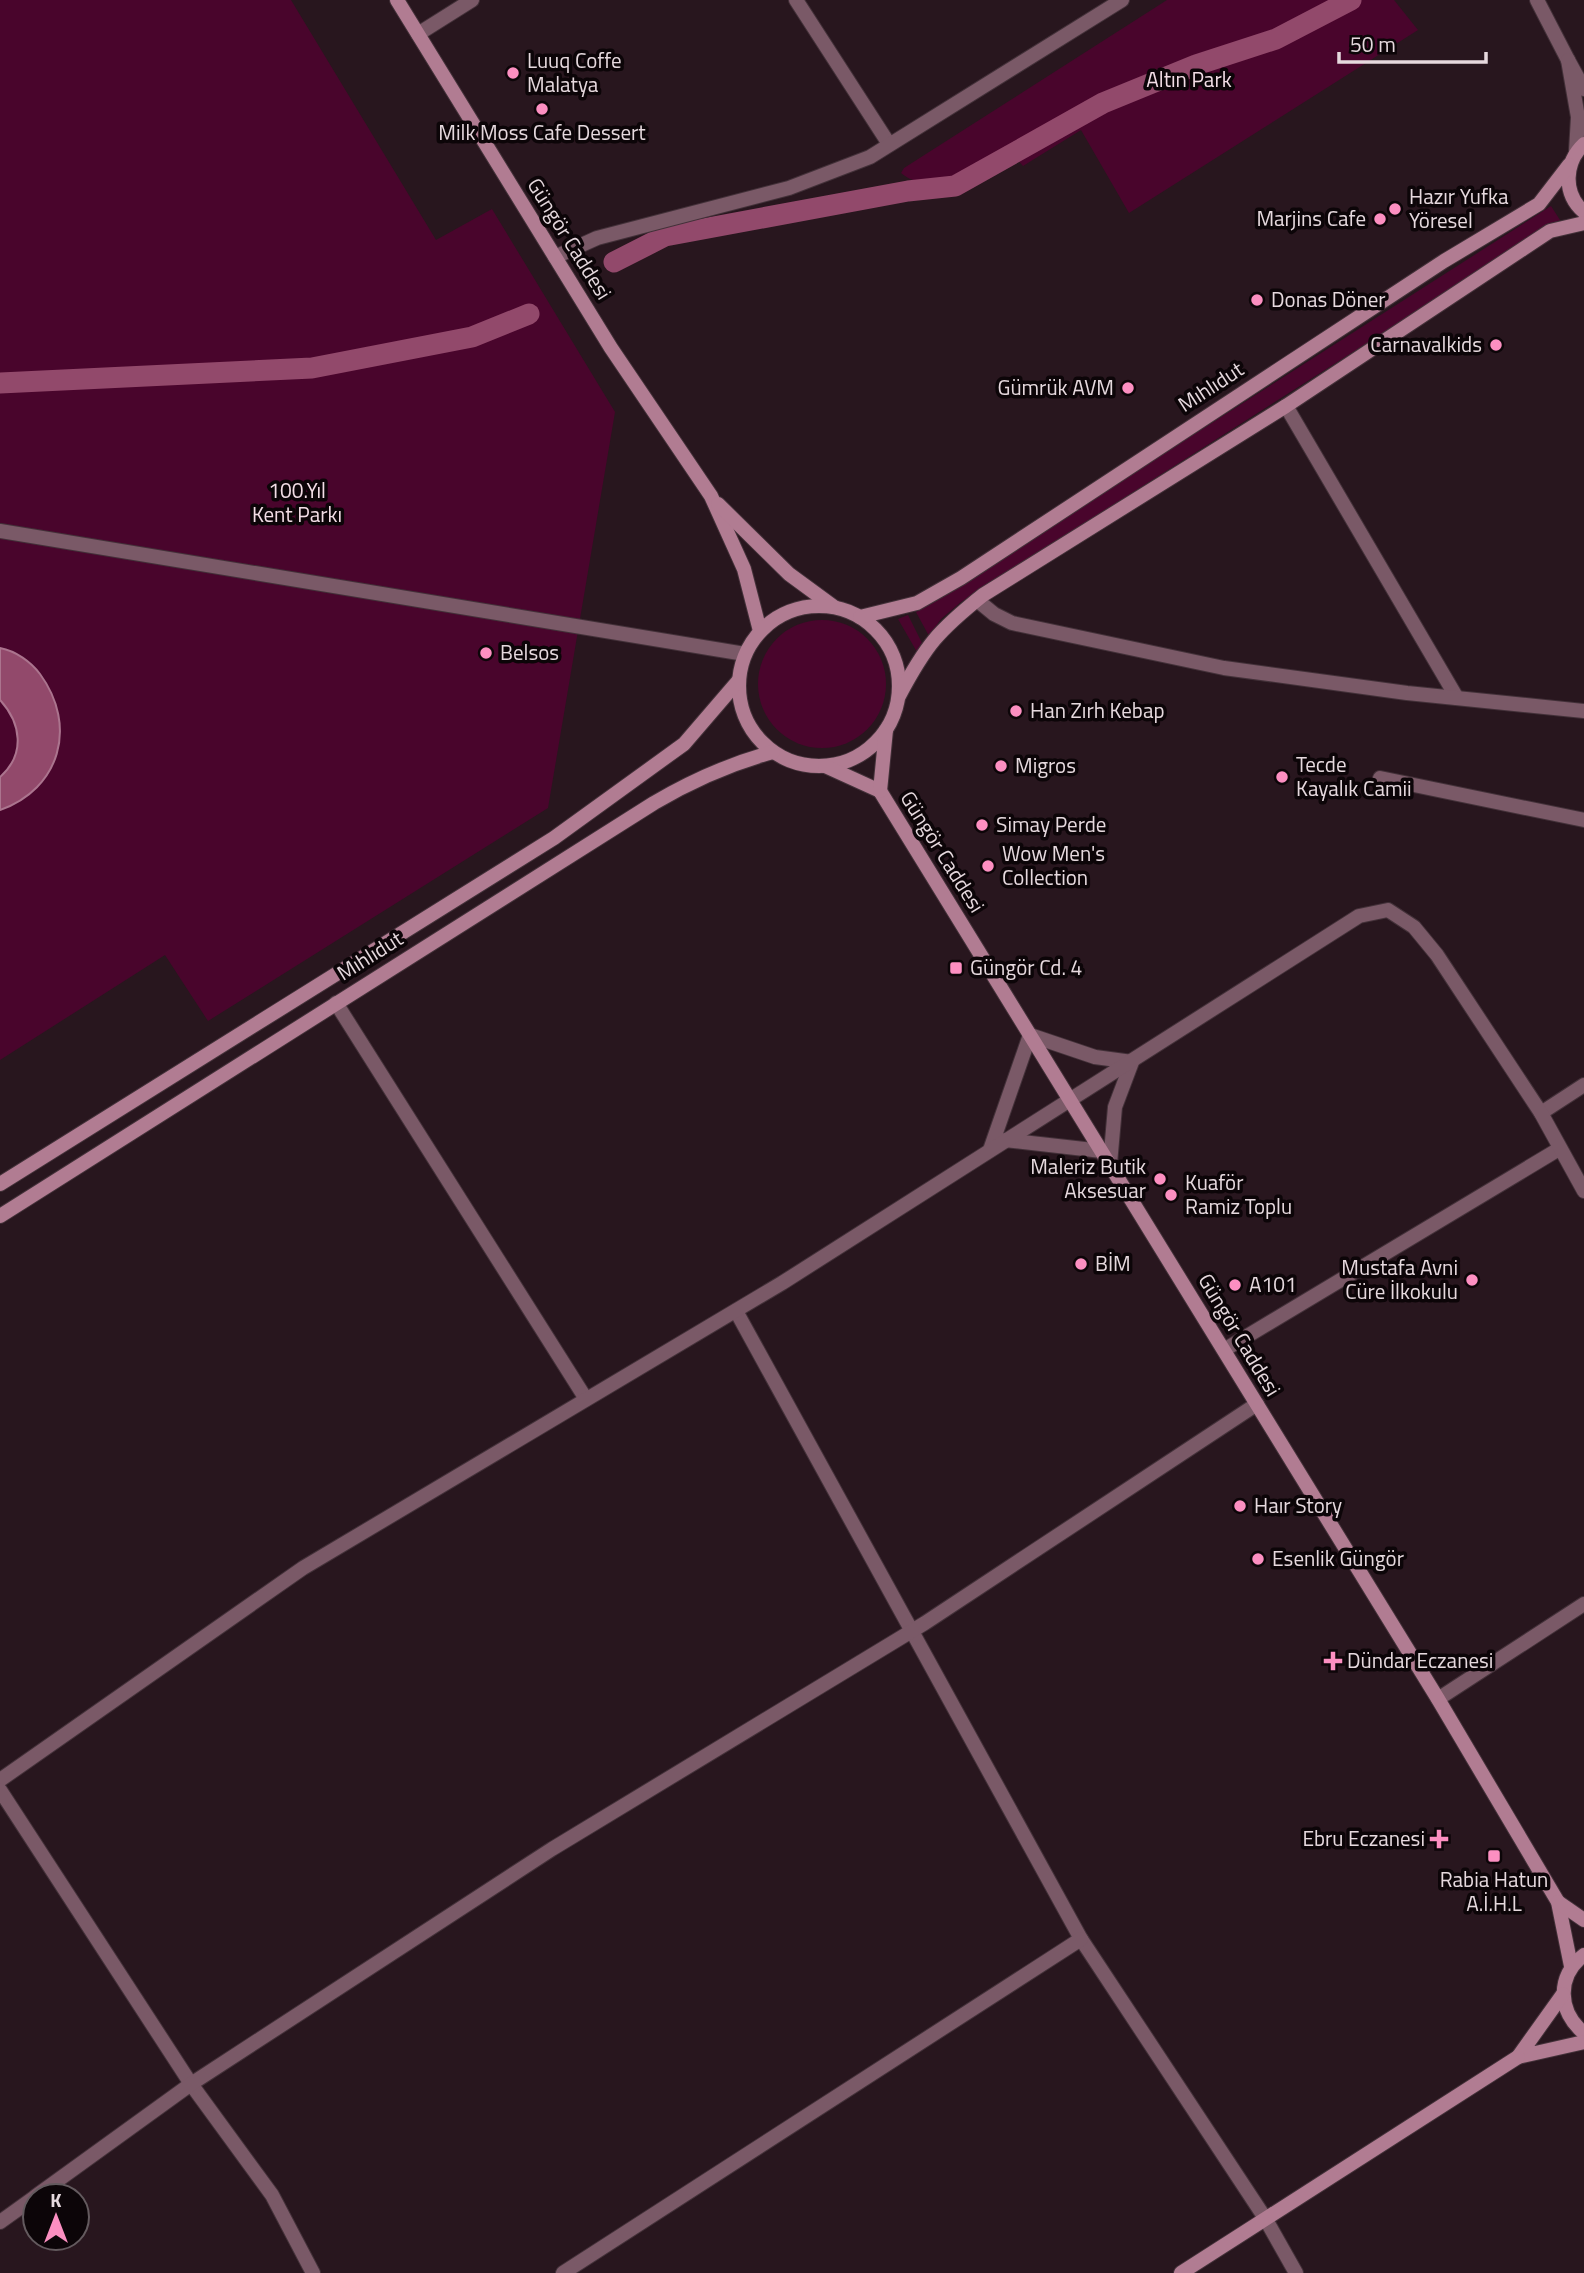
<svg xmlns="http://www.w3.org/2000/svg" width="1584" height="2273" viewBox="0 0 1584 2273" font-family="'Titillium Web',sans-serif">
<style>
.green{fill:#49052c}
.water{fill:#92496b;stroke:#ab748e;stroke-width:2}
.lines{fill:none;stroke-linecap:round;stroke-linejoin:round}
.canal{stroke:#92496b;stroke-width:21}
.street-casing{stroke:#433139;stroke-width:16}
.secondary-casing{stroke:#433139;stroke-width:16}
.street{stroke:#7a5967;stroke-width:14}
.secondary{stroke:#b17c92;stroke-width:14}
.poi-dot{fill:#fc8fc1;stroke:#0c0508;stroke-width:2.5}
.labels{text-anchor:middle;stroke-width:7;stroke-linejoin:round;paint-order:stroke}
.poi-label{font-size:21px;fill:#e6d9de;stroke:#0c0508;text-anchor:start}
.park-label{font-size:21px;fill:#f3dde6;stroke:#0c0508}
.street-label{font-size:21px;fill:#e6d9de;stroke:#0c0508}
</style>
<rect width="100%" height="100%" fill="#28161e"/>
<!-- green -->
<g class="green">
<polygon points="0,0 291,0 436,240 492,209 615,412 548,808 208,1021 165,955 0,1060"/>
<path d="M1167 0H1394L1418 30 1129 213 1081 130 1023 166 1010 151C980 164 931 199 901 173L904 168Z"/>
<polygon points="1551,206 1560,220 961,602 941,619 929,636 916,612"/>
<polygon points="908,615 922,643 917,652 898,619"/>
<circle cx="822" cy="684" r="64"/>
</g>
<!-- water -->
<path class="water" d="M0 648C16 651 31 662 40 674 78 726 60 789 0 810V777C26 754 21 723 0 700Z"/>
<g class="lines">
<!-- canal -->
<g class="canal">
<polyline points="614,262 665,236 908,191 955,186 1103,103 1196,65 1276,39 1351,0"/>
<polyline points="0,383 312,368 472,337 529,314"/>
</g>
<!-- street casing -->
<g class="street-casing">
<g id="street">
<polyline points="796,0 889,144"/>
<polyline points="1537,0 1568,60"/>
<polyline points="418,34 472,0"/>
<polyline points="1576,151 1578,117 1568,60 1584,89"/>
<polyline points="555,257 597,238 789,188 870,157 1122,0"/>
<polyline points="1286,406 1457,698"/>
<polyline points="0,531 745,654"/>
<polyline points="977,600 994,614 1012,623 1224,668 1407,693 1584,711"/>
<polyline points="1380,778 1584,820"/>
<polyline points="336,1003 586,1399"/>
<polyline points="1541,1113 1584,1085"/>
<polyline points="1005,1140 1102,1151"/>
<polyline points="990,1150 1030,1035 1095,1057 1132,1062 1115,1107 1110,1164"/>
<polyline points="736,1311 1081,1939 1265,2218 1296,2273"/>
<polyline points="1224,1350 1559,1149"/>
<polyline points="1438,1699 1584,1604"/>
<polyline points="0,1780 303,1568 782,1283 1359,916 1388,910 1414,927 1437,955 1541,1113 1584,1191"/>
<polyline points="0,1790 191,2084 272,2195 313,2273"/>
<polyline points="36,2196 191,2084 552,1849 925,1623 1257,1404"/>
<polyline points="0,2222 35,2197"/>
<polyline points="563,2273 1081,1939"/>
</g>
</g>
<!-- secondary casing -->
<g class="secondary-casing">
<g id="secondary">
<polyline points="397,0 611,348 711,496 744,569 760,631"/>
<path d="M1584 144C1565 162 1562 193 1584 212"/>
<polyline points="718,504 789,574 834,607"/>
<circle cx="819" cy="686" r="80"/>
<polyline points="860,617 917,603 961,578 1444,261 1539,204 1569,165"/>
<path d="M899 696C926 645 938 631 983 595L1286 406 1550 231 1584 223"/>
<polyline points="825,766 880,791"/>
<polyline points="880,791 1438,1699 1558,1902 1571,1966"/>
<polyline points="880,791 886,730"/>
<polyline points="0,1184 554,838 684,744 739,680"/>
<path d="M0 1216 654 803C693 780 729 764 773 752"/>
<polyline points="1558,1902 1584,1920"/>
<path d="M1584 1955C1556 1976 1558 2012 1584 2033"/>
<polyline points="1563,1994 1518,2057 1584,2042"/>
<polyline points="1181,2273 1518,2057"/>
</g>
</g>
<!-- street -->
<use href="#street" class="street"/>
<!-- secondary -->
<use href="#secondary" class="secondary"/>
</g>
<!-- markers -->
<g class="poi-dot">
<circle cx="513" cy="73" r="7"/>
<circle cx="542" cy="109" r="7"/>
<circle cx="1395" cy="209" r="7"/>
<circle cx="1380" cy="219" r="7"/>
<circle cx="1257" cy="300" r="7"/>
<circle cx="1496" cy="345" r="7"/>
<circle cx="1128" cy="388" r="7"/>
<circle cx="486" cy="653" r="7"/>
<circle cx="1016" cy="711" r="7"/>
<circle cx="1001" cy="766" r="7"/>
<circle cx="1282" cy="777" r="7"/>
<circle cx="982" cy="825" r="7"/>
<circle cx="988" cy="866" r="7"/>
<rect x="949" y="961" width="14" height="14" rx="3.5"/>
<circle cx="1160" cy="1179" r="7"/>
<circle cx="1171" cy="1195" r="7"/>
<circle cx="1081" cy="1264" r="7"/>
<circle cx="1472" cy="1280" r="7"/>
<circle cx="1235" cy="1285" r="7"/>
<circle cx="1240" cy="1506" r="7"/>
<circle cx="1258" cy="1559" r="7"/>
<path d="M1329.5 1650.5h7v7h7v7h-7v7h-7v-7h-7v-7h7z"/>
<path d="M1435.5 1828.5h7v7h7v7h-7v7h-7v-7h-7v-7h7z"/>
<rect x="1487" y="1849" width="14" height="14" rx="3.5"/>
</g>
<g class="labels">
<!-- poi labels -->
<g class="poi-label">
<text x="527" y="68">Luuq Coffe<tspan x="527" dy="24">Malatya</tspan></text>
<text x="542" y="140" text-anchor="middle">Milk Moss Cafe Dessert</text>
<text x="1409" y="204">Hazır Yufka<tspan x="1409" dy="24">Yöresel</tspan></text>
<text x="1366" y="226" text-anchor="end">Marjins Cafe</text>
<text x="1271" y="307">Donas Döner</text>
<text x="1482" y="352" text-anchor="end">Carnavalkids</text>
<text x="1114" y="395" text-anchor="end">Gümrük AVM</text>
<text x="500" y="660">Belsos</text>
<text x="1030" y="718">Han Zırh Kebap</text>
<text x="1296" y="772">Tecde<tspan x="1296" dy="24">Kayalık Camii</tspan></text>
<text x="1015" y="773">Migros</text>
<text x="996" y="832">Simay Perde</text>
<text x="1002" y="861">Wow Men's<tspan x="1002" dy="24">Collection</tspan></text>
<text x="970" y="975">Güngör Cd. 4</text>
<text x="1146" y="1174" text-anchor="end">Maleriz Butik<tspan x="1146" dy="24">Aksesuar</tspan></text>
<text x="1185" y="1190">Kuaför<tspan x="1185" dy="24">Ramiz Toplu</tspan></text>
<text x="1095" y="1271">BİM</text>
<text x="1458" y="1275" text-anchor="end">Mustafa Avni<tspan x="1458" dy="24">Cüre İlkokulu</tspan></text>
<text x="1249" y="1292">A101</text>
<text x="1254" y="1513">Haır Story</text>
<text x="1272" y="1566">Esenlik Güngör</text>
<text x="1347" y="1668">Dündar Eczanesi</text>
<text x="1425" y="1846" text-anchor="end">Ebru Eczanesi</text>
<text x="1494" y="1887" text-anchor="middle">Rabia Hatun<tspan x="1494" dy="24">A.İ.H.L</tspan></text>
</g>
<!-- park labels -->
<g class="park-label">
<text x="1189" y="87">Altın Park</text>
<text x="297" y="498">100.Yıl<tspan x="297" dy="24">Kent Parkı</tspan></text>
</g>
<!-- street labels -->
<g class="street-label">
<text transform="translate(569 239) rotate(58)" y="7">Güngör Caddesi</text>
<text transform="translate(1211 387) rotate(-33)" y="7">Mıhlıdut</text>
<text transform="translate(942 852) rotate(58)" y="7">Güngör Caddesi</text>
<text transform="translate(370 956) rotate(-32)" y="7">Mıhlıdut</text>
<text transform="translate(1239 1335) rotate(59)" y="7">Güngör Caddesi</text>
</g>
</g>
<!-- north arrow -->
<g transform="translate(56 2217)"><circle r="33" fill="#0c0508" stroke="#635a5e" stroke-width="2"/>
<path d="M0-5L12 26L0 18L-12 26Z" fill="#fc8fc1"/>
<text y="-10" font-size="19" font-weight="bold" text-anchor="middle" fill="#e6d9de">K</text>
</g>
<!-- scale -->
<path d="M1339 52v10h147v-10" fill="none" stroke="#e6d9de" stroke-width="3.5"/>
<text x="1350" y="52" font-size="21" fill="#e6d9de" stroke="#0c0508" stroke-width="5" paint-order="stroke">50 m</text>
</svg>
